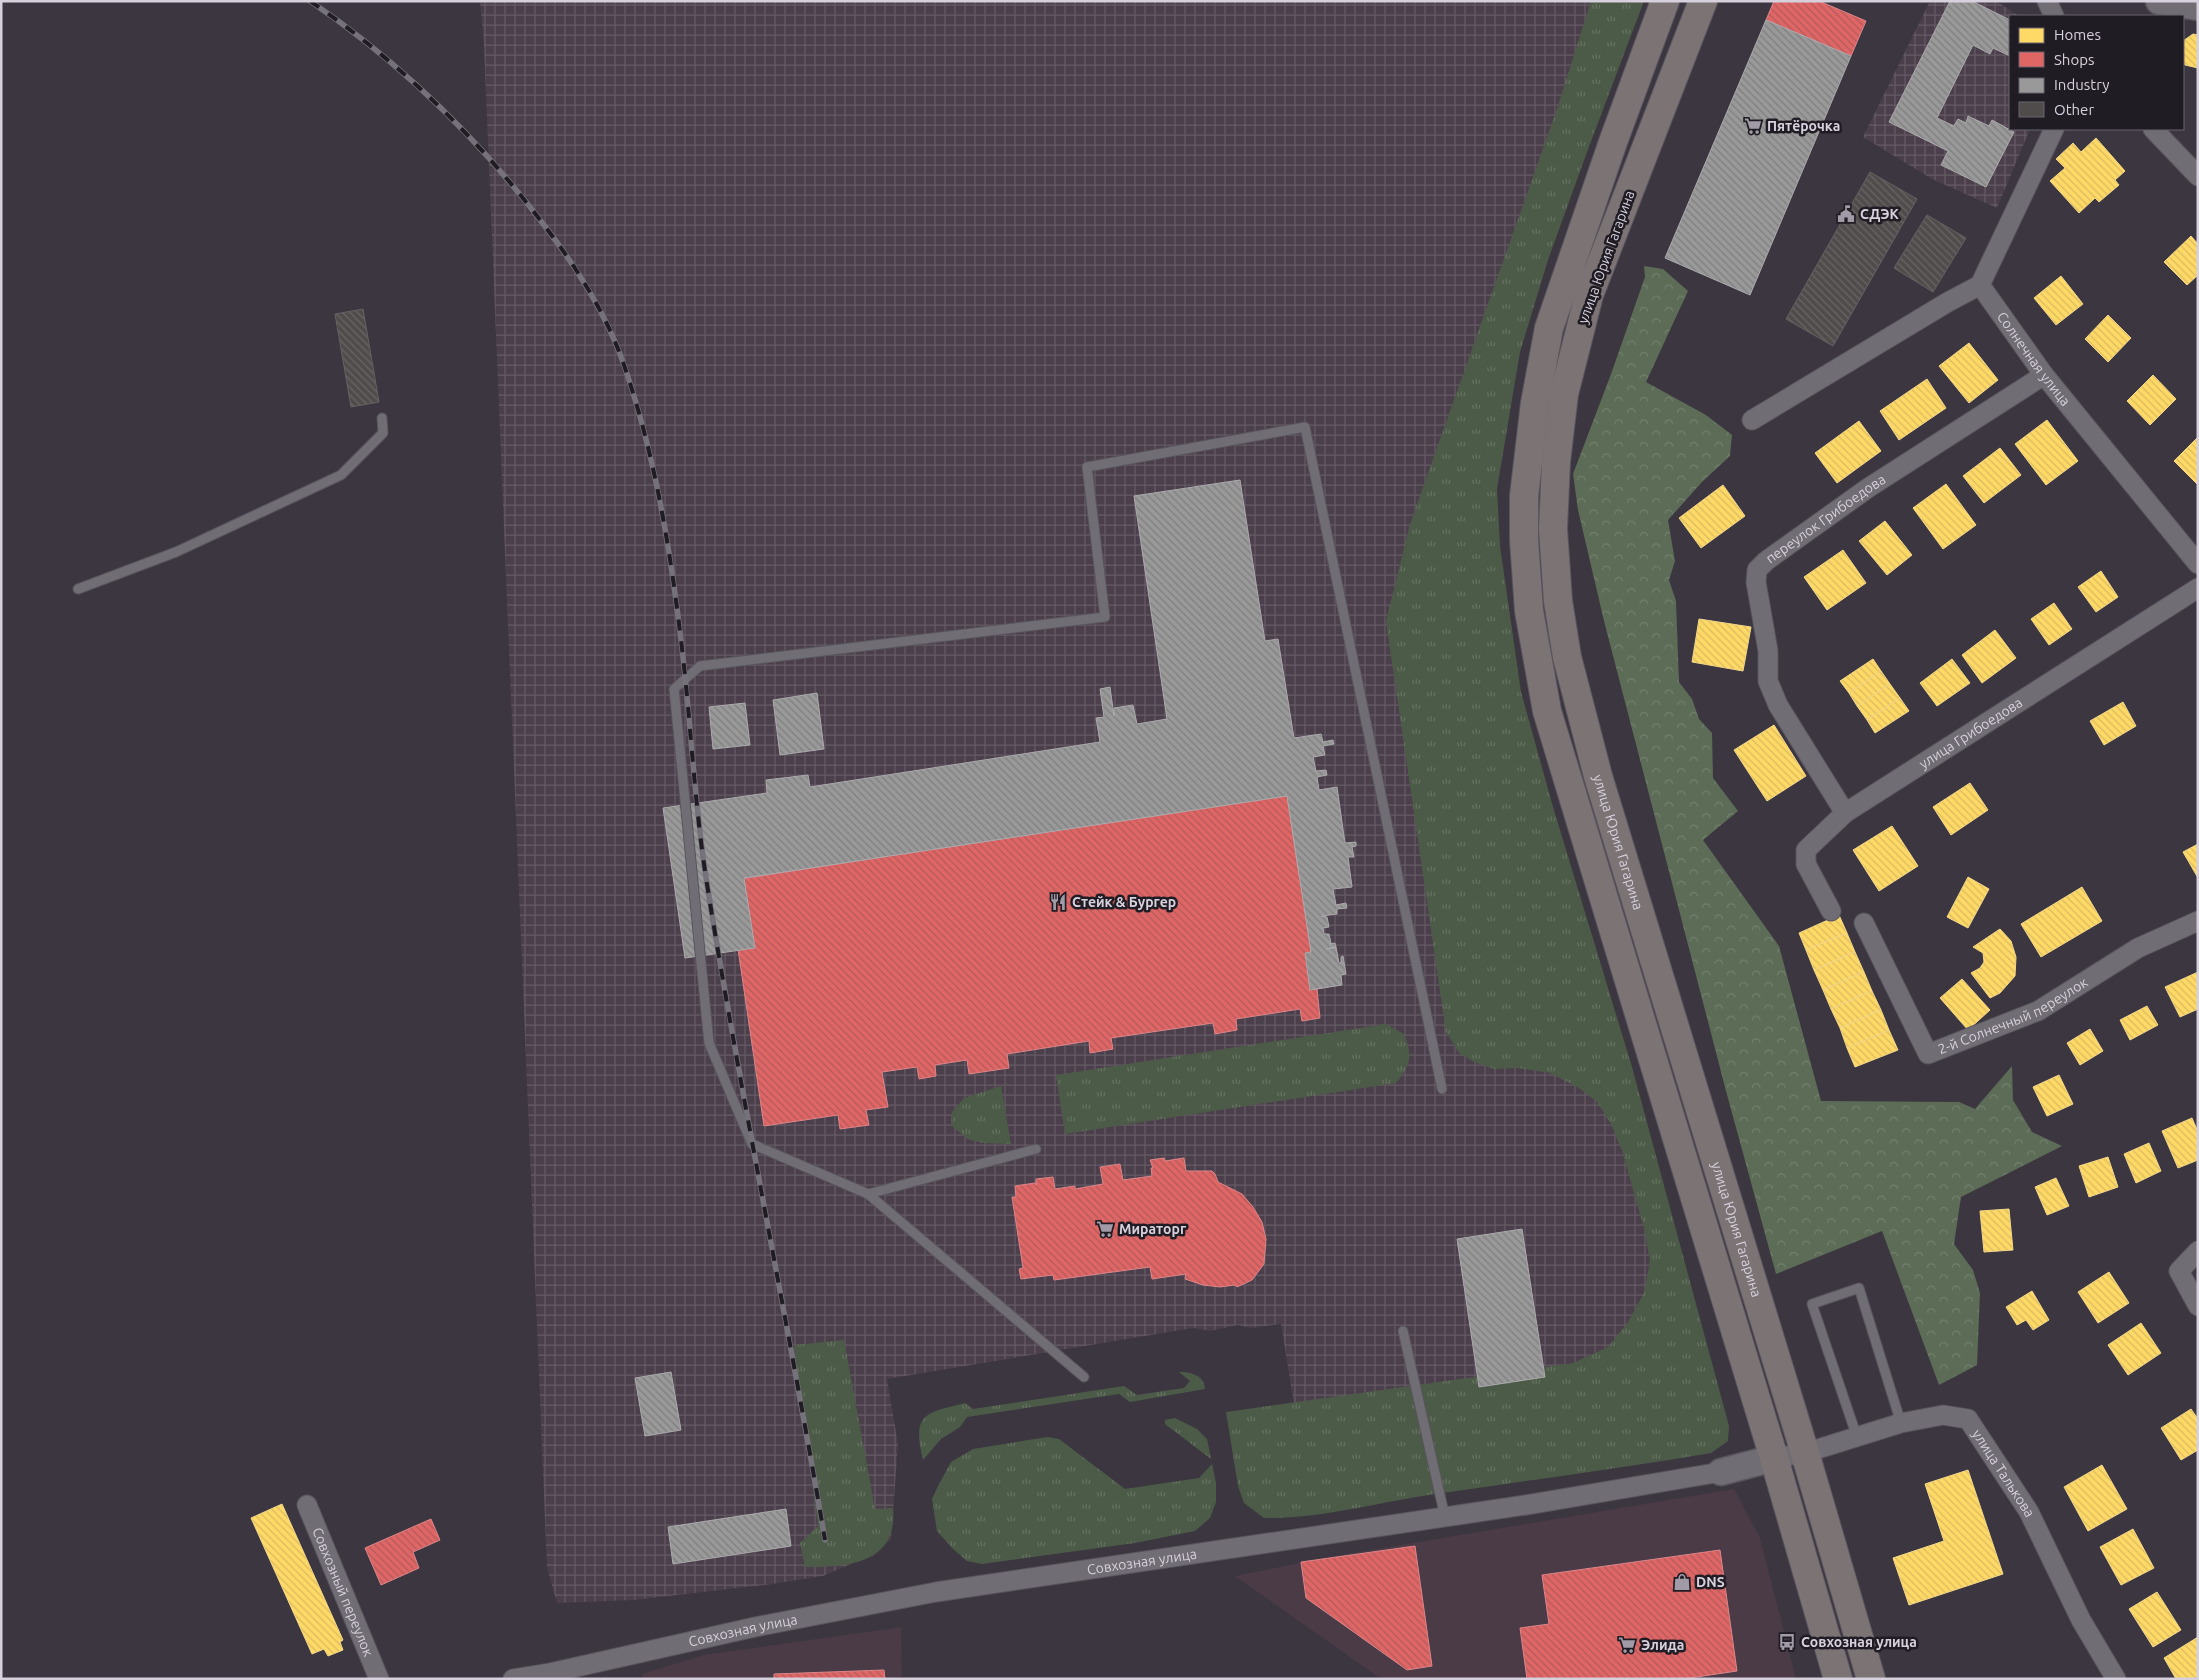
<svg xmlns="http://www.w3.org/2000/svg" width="2199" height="1680" viewBox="0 0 2199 1680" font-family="Ubuntu,sans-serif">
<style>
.commercial{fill:#4a3b46}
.industrial{fill:url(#industrial-grid)}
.grass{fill:url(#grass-tufts)}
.forest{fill:url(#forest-crowns)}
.homes{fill:url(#homes-back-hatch);stroke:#f3d78a}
.shops{fill:url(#shops-back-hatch);stroke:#dd868a}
.industry{fill:url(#industry-back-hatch);stroke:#acaaad}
.building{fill:url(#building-back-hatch);stroke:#666162}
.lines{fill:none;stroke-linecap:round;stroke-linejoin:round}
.lane-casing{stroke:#59555e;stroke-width:11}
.street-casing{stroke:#59555e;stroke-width:21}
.secondary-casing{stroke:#59555e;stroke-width:29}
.primary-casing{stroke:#59555e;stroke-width:30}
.lane{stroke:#716d75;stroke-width:9}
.street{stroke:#716d75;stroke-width:19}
.secondary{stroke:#716d75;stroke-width:26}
.primary{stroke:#7c7375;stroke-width:28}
.rail-casing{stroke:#76727b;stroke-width:5.5}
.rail{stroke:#201c24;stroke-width:4;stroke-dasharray:11;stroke-linecap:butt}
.labels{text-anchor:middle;stroke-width:5;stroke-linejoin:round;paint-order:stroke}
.poi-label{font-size:14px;font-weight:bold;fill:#d7d1dd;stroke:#201c24;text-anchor:start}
.street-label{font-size:14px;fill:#d7d1dd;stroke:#201c24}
</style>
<defs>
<pattern id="industrial-grid" width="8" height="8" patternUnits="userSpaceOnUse" patternTransform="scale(1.25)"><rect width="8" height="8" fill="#4b3f4b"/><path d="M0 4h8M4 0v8" fill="none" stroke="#645a64"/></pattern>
<pattern id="grass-tufts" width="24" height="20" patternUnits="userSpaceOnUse" patternTransform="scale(1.25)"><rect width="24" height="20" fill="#4c5b47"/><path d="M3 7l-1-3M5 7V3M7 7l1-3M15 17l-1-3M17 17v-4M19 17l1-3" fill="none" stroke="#657261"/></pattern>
<pattern id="forest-crowns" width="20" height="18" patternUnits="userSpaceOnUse" patternTransform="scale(1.25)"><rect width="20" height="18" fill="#5c6c56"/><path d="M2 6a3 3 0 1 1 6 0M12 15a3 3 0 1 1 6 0" fill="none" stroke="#73806e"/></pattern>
<pattern id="homes-back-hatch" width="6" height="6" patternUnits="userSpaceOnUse" patternTransform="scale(1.25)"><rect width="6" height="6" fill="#ffd966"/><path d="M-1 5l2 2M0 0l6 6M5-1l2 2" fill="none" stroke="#d9ba5f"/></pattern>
<pattern id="shops-back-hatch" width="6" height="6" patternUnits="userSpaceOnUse" patternTransform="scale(1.25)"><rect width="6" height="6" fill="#e06666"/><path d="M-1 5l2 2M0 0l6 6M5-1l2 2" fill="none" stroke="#b05a5b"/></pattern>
<pattern id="industry-back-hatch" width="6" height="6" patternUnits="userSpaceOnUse" patternTransform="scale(1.25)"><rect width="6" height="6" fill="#999"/><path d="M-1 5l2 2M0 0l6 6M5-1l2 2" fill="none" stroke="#7e7e7f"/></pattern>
<pattern id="building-back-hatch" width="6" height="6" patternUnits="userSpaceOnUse" patternTransform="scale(1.25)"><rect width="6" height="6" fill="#514c4c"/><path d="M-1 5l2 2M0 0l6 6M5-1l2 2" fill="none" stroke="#696565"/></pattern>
</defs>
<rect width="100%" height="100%" fill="#3b3640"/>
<!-- commercial -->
<g class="commercial">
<polygon points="1734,1489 1760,1538 1796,1679 1381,1679 1235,1576 1335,1556"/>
<polygon points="901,1627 902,1679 643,1679 642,1674 704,1655"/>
</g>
<!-- industrial -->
<g class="industrial">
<polygon points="480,1 1616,1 1427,508 1705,1426 1307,1487 1281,1324 1250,1328 1238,1325 1210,1331 1193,1328 887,1379 898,1444 891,1540 851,1564 823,1576 765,1585 634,1600 557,1603 547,1568 484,45"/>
<polygon points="1930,1 1996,1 2019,16 2010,16 2010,129 2030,129 1997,208 1932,179 1863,137"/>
</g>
<!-- grass -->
<g class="grass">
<path d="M1591 1H1644L1587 152 1548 260 1520 352 1497 489 1500 546 1521 692 1553 807 1632 1067 1729 1426 1728 1441 1711 1453C1617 1469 1523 1481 1429 1495 1375 1503 1319 1519 1264 1518L1244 1503 1238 1486 1226 1412 1573 1363 1608 1347 1628 1322 1644 1293 1650 1261 1644 1228 1622 1151 1611 1124 1597 1102 1579 1088 1550 1073 1518 1068 1494 1069 1474 1062 1459 1053 1446 1032 1386 621 1410 524 1556 112Z"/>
<path d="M1386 1024 1404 1034C1413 1057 1411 1064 1396 1083L1065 1134 1056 1075Z"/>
<polygon points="1001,1086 1011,1144 983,1143 967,1139 951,1125 952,1112 964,1098"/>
<path d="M844 1340 875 1509 893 1508C898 1564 848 1567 805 1567L800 1543 818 1526 794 1345Z"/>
<path d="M1179 1372C1191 1372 1204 1375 1205 1389L1130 1402 1119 1394 967 1417 960 1427 941 1439 923 1460C912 1414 924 1413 965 1403L973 1409 1124 1386 1137 1395 1184 1388 1190 1381Z"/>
<polygon points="1175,1418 1197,1429 1207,1439 1216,1483 1216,1502 1210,1518 1195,1531 1135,1543 982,1564 967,1561 953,1549 937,1531 932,1499 938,1486 951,1462 973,1449 1047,1437 1059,1439 1125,1489 1199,1478 1212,1464 1211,1459 1165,1424 1165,1420"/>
</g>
<!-- forest -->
<polygon class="forest" points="1644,266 1663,269 1688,291 1646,382 1706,415 1732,435 1730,456 1702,482 1668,520 1675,561 1669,580 1676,601 1679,682 1692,699 1699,719 1712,733 1713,778 1738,811 1703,840 1779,946 1821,1101 1959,1102 1975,1109 2012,1066 2013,1100 2032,1132 2062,1146 1961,1197 1954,1244 1973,1270 1980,1293 1977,1365 1939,1385 1882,1231 1776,1274 1726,1091 1604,621 1578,510 1573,474 1611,374 1645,277"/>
<!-- homes -->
<g class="homes">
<polygon points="2193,34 2198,35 2198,68 2185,65 2183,60 2183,41"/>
<polygon points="2096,138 2125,171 2115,180 2119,185 2099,202 2095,198 2079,213 2050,181 2065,168 2056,159 2073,143 2081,152"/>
<polygon points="2191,236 2198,244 2198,275 2187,285 2164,262"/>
<polygon points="2061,276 2083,304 2056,325 2034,298"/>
<polygon points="2108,315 2131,338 2108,362 2085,339"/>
<polygon points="1969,343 1998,380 1969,403 1939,366"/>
<polygon points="2153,375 2176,399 2150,425 2127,401"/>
<polygon points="1927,379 1946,408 1899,440 1880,411"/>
<polygon points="2047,420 2078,461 2046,485 2015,444"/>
<polygon points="1859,421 1881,451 1837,483 1815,453"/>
<polygon points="2198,437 2198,485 2174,461"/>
<polygon points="2000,448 2021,475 1984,503 1963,476"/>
<polygon points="1946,484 1976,525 1943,549 1913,508"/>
<polygon points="1723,485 1745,516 1701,548 1679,518"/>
<polygon points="1885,521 1912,555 1887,575 1859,541"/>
<polygon points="1843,550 1866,583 1827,610 1804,577"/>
<polygon points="2101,571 2118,597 2096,612 2078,587"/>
<polygon points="2054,603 2072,629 2049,645 2031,619"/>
<polygon points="1699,619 1751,627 1743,671 1692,662"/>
<polygon points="1995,630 2016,658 1982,683 1962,655"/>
<polygon points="1873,659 1881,671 1849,693 1840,681"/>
<polygon points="1952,659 1970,683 1937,706 1920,683"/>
<polygon points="1881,671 1890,684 1857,706 1849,693"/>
<polygon points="1890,684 1900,698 1867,720 1857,706"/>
<polygon points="1900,698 1909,711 1875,733 1867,720"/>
<polygon points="2123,702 2136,726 2104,745 2090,721"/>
<polygon points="1774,725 1806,776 1767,801 1734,750"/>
<polygon points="1970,783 1988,810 1951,835 1933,807"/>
<polygon points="1892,826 1918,866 1879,891 1853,850"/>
<polygon points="2198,844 2198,878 2183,852"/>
<polygon points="1968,877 1989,889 1968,928 1947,917"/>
<polygon points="2082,887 2102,921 2041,957 2021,924"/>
<polygon points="1839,915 1847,933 1806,950 1799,933"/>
<polygon points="2000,929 2011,941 2016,957 2015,976 2000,993 1990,998 1971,973 1980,968 1984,962 1983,953 1973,947"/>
<polygon points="1847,933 1855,952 1814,970 1806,950"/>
<polygon points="1855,952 1864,972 1823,990 1814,970"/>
<polygon points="1864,972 1872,991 1831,1009 1823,990"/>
<polygon points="2198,972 2198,1009 2180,1017 2165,987"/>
<polygon points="1962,979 1990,1010 1968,1030 1940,998"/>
<polygon points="1872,991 1881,1010 1840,1028 1831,1009"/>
<polygon points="2147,1006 2158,1025 2130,1040 2120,1020"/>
<polygon points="1881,1010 1889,1030 1847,1048 1840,1028"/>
<polygon points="2090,1029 2103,1051 2080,1065 2067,1043"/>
<polygon points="1889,1030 1898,1050 1855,1067 1847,1048"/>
<polygon points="2059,1075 2073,1104 2047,1116 2033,1087"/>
<polygon points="2192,1118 2198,1132 2198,1160 2178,1168 2162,1131"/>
<polygon points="2149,1143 2161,1171 2136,1183 2124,1154"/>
<polygon points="2108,1157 2118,1187 2089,1197 2079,1166"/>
<polygon points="2056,1178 2069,1206 2047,1215 2035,1187"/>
<polygon points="2009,1209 2013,1250 1984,1252 1980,1211"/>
<polygon points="2109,1272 2129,1303 2098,1323 2078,1292"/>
<polygon points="2032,1291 2049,1320 2033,1330 2026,1320 2017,1325 2006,1307"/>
<polygon points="2141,1323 2161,1353 2128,1375 2108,1345"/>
<polygon points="2191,1409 2198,1419 2198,1450 2181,1460 2161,1428"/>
<polygon points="2102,1465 2127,1509 2088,1531 2064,1487"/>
<polygon points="1968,1470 2003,1574 1909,1605 1893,1558 1944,1541 1925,1484"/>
<polygon points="282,1504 343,1640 340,1642 343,1650 328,1656 324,1649 312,1654 251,1518"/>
<polygon points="2133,1529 2154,1568 2121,1585 2100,1547"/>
<polygon points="2157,1592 2181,1630 2153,1647 2129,1609"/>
<polygon points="2198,1637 2198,1676 2194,1679 2176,1679 2164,1658"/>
</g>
<!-- shops -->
<g class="shops">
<polygon points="1774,1 1819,1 1866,21 1851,56 1766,20"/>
<polygon points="1287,795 1299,875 1314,873 1318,900 1304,902 1311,952 1326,950 1331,986 1317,989 1320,1018 1302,1021 1300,1009 1236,1019 1237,1030 1215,1034 1213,1023 1111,1038 1113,1049 1090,1053 1089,1041 1007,1054 1009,1068 969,1074 967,1060 935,1065 936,1076 919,1079 917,1067 882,1072 888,1107 866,1110 869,1125 840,1129 838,1115 764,1126 728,881 883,857 881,845 904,842 905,854 918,851 916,839 935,837 937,849 1057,830 1055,819 1077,816 1079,827 1181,812 1179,800 1202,797 1204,808"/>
<polygon points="1164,1158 1165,1161 1184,1158 1186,1171 1212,1171 1215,1174 1218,1182 1242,1194 1253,1207 1262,1222 1266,1239 1264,1264 1252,1280 1237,1287 1235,1285 1220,1287 1203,1285 1185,1279 1186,1274 1152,1279 1150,1267 1054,1280 1053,1275 1021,1279 1019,1269 1023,1268 1012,1197 1016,1197 1015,1186 1035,1183 1036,1185 1036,1179 1053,1177 1055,1189 1075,1186 1075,1189 1103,1184 1100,1167 1120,1164 1123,1180 1152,1176 1151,1168 1153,1168 1150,1160"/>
<polygon points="431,1519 440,1540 413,1552 419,1568 381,1585 365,1548"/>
<polygon points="1415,1546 1432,1666 1407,1670 1306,1598 1301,1562"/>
<polygon points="1720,1550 1737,1671 1683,1679 1527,1679 1520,1628 1549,1624 1542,1575"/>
<polygon points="884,1670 885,1679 774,1679 774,1674"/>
</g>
<!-- industry -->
<g class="industry">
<polygon points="1950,1 1972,1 2010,20 2010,56 1993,48 1990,54 1973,45 1937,118 1954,126 1958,119 1966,123 1968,116 1989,126 1992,120 2014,132 1986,187 1941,165 1948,151 1889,122"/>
<polygon points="1766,20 1851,56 1750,295 1665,258"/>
<polygon points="1240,480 1265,641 1278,639 1294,738 1321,734 1323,742 1333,740 1334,744 1323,746 1325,755 1313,757 1316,771 1326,770 1327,775 1317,777 1319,790 1337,787 1345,843 1356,842 1356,846 1352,847 1354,857 1348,857 1352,887 1333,889 1336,905 1346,903 1347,908 1337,909 1337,914 1321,916 1327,917 1329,927 1323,928 1324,934 1329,934 1331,943 1329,944 1335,943 1336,947 1326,949 1336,947 1339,963 1341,963 1341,957 1343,956 1346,974 1341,975 1342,985 1310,990 1305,953 1311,952 1287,796 744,878 755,948 685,958 663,808 767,793 766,780 808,775 810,787 1100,742 1096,718 1104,717 1100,689 1110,687 1114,716 1114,708 1133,705 1137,724 1167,719 1134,496"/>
<polygon points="817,693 824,749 780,755 773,700"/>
<polygon points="745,703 750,745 713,749 709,707"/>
<polygon points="1522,1229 1545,1377 1479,1387 1457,1239"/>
<polygon points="671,1372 681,1430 645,1436 635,1378"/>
<polygon points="786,1509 791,1546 673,1564 668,1527"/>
</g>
<!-- building -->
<g class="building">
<polygon points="1870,172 1917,199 1833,346 1786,319"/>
<polygon points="1927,215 1966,238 1933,292 1894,268"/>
<polygon points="363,309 379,402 351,407 335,314"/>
</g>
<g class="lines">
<!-- lane casing -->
<g class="lane-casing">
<g id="lane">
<polyline points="78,589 176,552 341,475 383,433 382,418"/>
<polyline points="1036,1149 868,1194 1084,1377"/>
<polyline points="868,1194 752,1144 709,1043 674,689 700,666 1105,617 1087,467 1305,427 1442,1089"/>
<polyline points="1403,1331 1445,1517"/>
<polyline points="1857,1437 1812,1304 1859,1288 1901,1423"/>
</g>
</g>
<!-- street casing -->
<g class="street-casing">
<g id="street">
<polyline points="2047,1 2054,16"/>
<path id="s1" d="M2054 129 1980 285 2044 375 2198 564"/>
<polyline points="2153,129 2198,176"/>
<polyline points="1752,420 1948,302 1980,285"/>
<path id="s2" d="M1845 813 1778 705 1768 681V651L1756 582 1757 570 1766 561 1868 488 2044 375"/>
<path id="s3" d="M1831 911 1806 864V850L1845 813 2198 588"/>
<path id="s4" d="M1864 923 1928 1054 2038 1011 2138 948 2198 921"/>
<polyline points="2198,1251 2179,1271 2198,1306"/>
<path id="s5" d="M1774 1458 1805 1453 1901 1423 1943 1415 1968 1419 2029 1512 2081 1620 2116 1679"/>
<path id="s6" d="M307 1505 379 1679"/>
<path id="s7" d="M513 1679 550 1673 755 1627 936 1592 1526 1505 1721 1472"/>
</g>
</g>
<!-- secondary casing -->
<g class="secondary-casing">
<g id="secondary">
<polyline points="2159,1 2198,7"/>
<polyline points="1721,1472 1774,1458"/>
</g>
</g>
<!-- primary casing -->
<g class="primary-casing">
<g id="primary">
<polyline points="1665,1 1613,142 1549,328 1535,403 1524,496 1524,540 1529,611 1547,711 1774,1458 1838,1679"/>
<path id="s8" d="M1703 1 1589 295 1564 394 1556 462 1553 529 1558 601 1567 657 1598 776 1805 1453 1871 1679"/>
</g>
</g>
<!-- lane -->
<use href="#lane" class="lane"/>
<!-- street -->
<use href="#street" class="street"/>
<!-- secondary -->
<use href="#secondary" class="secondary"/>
<!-- primary -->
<use href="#primary" class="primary"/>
<!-- rail casing -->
<g class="rail-casing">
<path id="rail" d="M310 1C401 63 481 141 547 229 579 271 608 317 625 368 655 456 670 548 681 640 691 721 694 803 707 884 742 1104 788 1321 825 1540"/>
</g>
<!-- rail -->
<use href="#rail" class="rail"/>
</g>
<!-- icons -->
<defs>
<g id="supermarket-bare" transform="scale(1.35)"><path d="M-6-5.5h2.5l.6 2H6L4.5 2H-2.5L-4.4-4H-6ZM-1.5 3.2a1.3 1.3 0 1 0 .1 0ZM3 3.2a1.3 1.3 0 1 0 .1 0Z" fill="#a09ba6" stroke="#201c24" stroke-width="2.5" paint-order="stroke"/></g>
<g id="civic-bare" transform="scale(1.35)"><path d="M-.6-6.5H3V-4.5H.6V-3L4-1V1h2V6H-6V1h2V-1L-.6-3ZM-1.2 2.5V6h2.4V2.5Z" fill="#a09ba6" stroke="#201c24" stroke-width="2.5" paint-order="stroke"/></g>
<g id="restaurant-bare" transform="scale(1.35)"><path d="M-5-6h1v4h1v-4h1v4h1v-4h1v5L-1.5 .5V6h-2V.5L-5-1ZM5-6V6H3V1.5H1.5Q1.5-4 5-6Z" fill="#a09ba6" stroke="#201c24" stroke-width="2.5" paint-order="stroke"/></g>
<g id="shop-bare" transform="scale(1.35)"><path d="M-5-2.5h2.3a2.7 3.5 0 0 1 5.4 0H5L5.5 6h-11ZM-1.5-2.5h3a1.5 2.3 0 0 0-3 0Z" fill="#a09ba6" stroke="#201c24" stroke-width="2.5" paint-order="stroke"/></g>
<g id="bus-bare" transform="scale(1.35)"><path d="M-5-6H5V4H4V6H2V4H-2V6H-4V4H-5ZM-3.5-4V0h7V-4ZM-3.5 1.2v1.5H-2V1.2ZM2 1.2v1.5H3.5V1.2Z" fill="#a09ba6" stroke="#201c24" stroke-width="2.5" paint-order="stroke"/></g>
</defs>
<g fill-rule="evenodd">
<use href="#supermarket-bare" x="1753" y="126"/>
<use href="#civic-bare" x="1846" y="214"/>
<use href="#restaurant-bare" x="1058" y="902"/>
<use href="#supermarket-bare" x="1105" y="1229"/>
<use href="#shop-bare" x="1682" y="1582"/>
<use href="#bus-bare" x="1787" y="1642"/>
<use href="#supermarket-bare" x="1627" y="1645"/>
</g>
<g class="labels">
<!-- poi labels -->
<g class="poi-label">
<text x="1767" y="131">Пятёрочка</text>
<text x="1860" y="219">СДЭК</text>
<text x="1072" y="907">Стейк &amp; Бургер</text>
<text x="1119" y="1234">Мираторг</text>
<text x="1696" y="1587">DNS</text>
<text x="1801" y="1647">Совхозная улица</text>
<text x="1641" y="1650">Элида</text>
</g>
<!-- street labels -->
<g class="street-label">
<text transform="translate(1606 257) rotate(-70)" y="5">улица Юрия Гагарина</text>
<text dy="5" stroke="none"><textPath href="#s1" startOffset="264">Солнечная улица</textPath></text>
<text dy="5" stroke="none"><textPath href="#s2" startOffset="351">переулок Грибоедова</textPath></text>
<text dy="5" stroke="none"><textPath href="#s3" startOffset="270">улица Грибоедова</textPath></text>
<text dy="5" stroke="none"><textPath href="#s8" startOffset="874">улица Юрия Гагарина</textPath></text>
<text dy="5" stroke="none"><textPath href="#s4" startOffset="239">2-й Солнечный переулок</textPath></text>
<text dy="5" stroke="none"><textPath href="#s8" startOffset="1279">улица Юрия Гагарина</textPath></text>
<text dy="5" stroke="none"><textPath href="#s5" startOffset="265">улица Талькова</textPath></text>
<text dy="5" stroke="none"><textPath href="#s7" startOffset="640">Совхозная улица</textPath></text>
<text dy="5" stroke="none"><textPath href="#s6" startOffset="94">Совхозный переулок</textPath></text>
<text dy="5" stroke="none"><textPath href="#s7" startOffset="235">Совхозная улица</textPath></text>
</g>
</g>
<!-- border -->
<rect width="2199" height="1680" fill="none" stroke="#d7d1dd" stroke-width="5"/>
<!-- legend -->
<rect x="2009" y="15" width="175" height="115" fill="#201c24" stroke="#69646e"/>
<rect x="2019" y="28" width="25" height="15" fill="#ffd966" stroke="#69646e"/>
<text x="2054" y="40" font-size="15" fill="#d7d1dd">Homes</text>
<rect x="2019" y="52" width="25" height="15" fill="#e06666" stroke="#69646e"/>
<text x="2054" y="65" font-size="15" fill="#d7d1dd">Shops</text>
<rect x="2019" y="78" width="25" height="15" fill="#999999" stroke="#69646e"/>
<text x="2054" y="90" font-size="15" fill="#d7d1dd">Industry</text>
<rect x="2019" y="102" width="25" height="15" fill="#514c4c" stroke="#69646e"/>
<text x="2054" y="115" font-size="15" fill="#d7d1dd">Other</text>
</svg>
